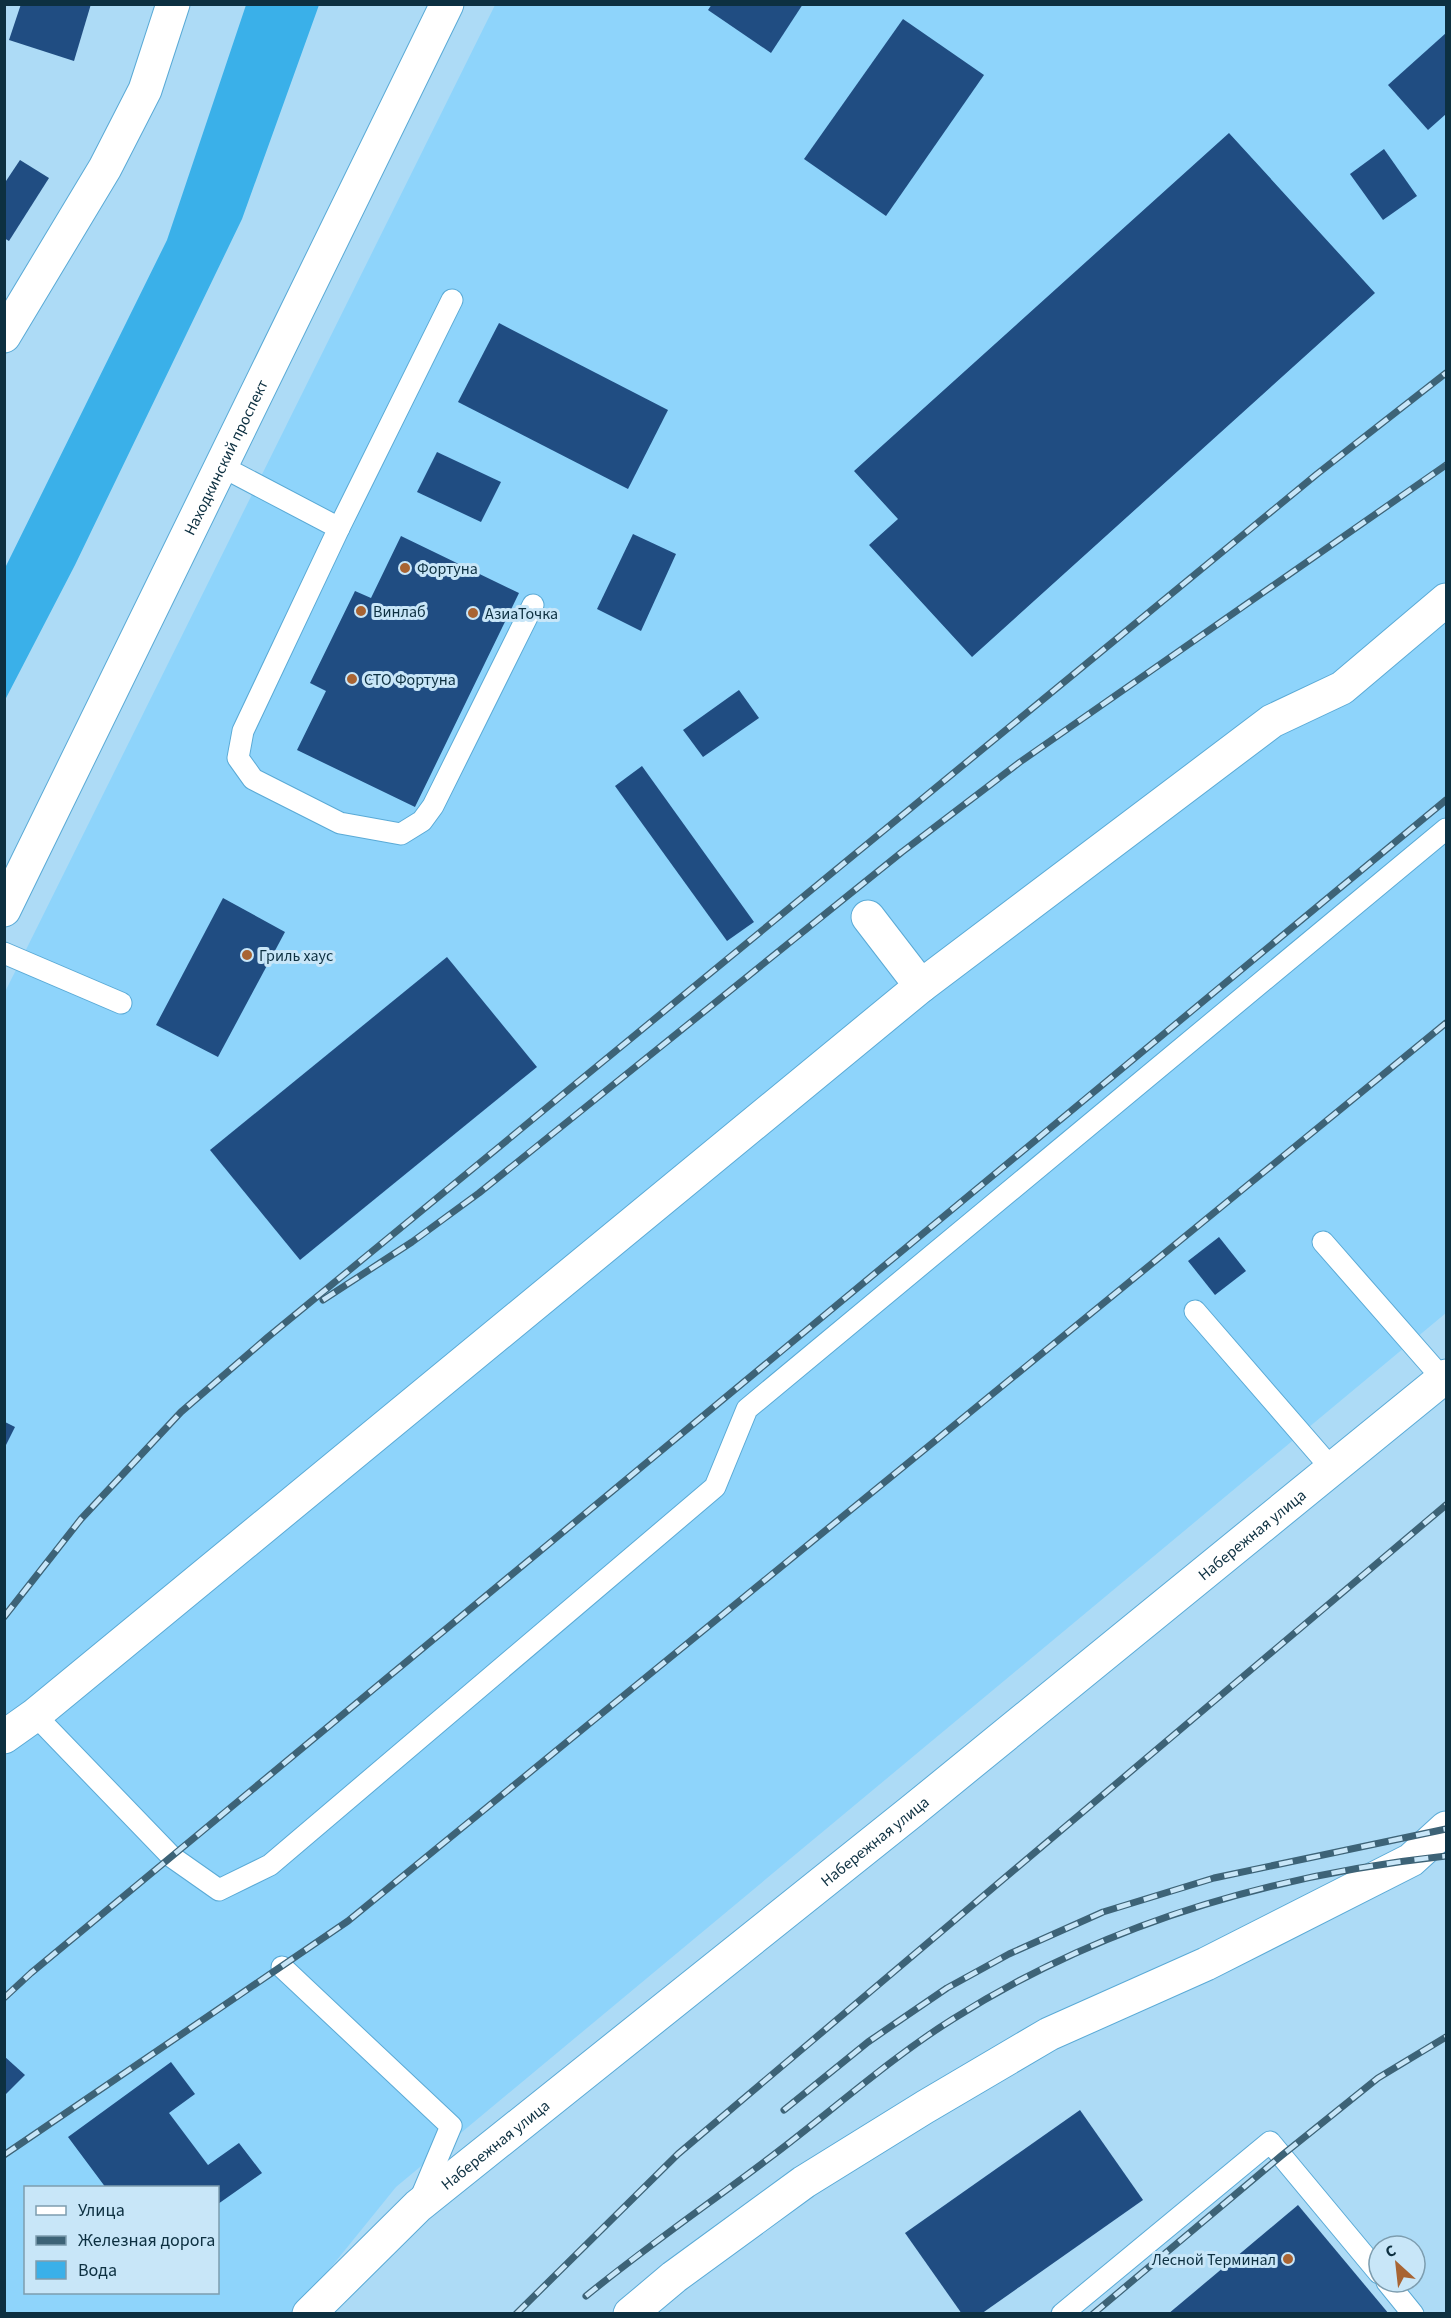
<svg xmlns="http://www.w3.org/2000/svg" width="1451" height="2318" viewBox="0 0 1451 2318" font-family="'Source Sans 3',sans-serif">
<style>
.built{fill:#8ed4fb;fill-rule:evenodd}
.water{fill:#3ab0e9}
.building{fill:#204d82}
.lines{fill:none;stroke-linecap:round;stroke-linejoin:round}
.lane-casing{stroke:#5aaad6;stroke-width:23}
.street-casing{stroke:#5aaad6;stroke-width:35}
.secondary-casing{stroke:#5aaad6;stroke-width:35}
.primary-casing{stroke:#5aaad6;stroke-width:35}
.lane{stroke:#fff;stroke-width:21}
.street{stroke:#fff;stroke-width:33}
.secondary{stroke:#fff;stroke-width:33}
.primary{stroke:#fff;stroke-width:33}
.rail-casing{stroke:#3d6377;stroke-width:7}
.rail{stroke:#c8e6f8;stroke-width:4.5;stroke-dasharray:14;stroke-linecap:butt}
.poi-dot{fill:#a86433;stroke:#c8e6f8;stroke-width:2}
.labels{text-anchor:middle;stroke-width:6;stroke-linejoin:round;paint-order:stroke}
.street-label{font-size:16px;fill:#0d3041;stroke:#c8e6f8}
.poi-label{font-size:16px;fill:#0d3041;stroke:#c8e6f8;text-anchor:start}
</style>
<rect width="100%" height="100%" fill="#addbf6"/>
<!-- built -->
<path class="built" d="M495 5H1446V1313L396 2187 294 2313H5L4 994ZM26 2188H218V2292H26Z"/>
<!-- water -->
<polygon class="water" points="246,5 319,5 242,219 75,565 5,700 5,568 167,240"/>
<!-- building -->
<g class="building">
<polygon points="21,4 91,4 74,61 9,40"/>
<polygon points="712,4 803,4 771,53 708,10"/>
<polygon points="903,19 984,75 886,216 804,159"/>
<polygon points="1446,33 1446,114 1428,130 1388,85"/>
<polygon points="1229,133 1375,293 972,657 869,545 898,519 854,471"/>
<polygon points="1384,149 1417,196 1383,220 1350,174"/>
<polygon points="20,160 49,178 9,241 4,238 4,184"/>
<polygon points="499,323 668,410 628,489 458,402"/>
<polygon points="437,452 501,482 481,522 417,492"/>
<polygon points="633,534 676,554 641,631 597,609"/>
<polygon points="401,536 519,593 415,807 297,750 326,691 310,683 355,591 371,598"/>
<polygon points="739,690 759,718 703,757 683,730"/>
<polygon points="642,766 754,922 727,941 615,786"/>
<polygon points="223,898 285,932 218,1057 156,1025"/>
<polygon points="447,957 537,1067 300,1260 210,1150"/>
<polygon points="1219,1237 1246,1271 1215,1295 1188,1261"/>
<polygon points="5,1422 15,1427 5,1447"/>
<polygon points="4,2056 25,2075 4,2096"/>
<polygon points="171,2062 195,2094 169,2113 208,2165 239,2143 262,2173 218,2204 218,2188 106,2188 68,2137"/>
<polygon points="1080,2110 1143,2200 981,2314 962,2314 905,2233"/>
<polygon points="1298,2205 1389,2314 1168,2314"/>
</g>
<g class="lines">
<!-- lane casing -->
<g class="lane-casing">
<g id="lane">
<polyline points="452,300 339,528 243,731 238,758 253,779 340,823 401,834 422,821 433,806 533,605"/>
<polyline points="221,466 339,528"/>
<polyline points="4,953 121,1003"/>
<polyline points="1323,1242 1443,1379"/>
<polyline points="1195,1311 1332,1469"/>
<polyline points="35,1715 172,1857 219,1890 270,1865 715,1487 747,1409 1446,829"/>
<polyline points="282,1967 451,2126 419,2202"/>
<polyline points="1387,2282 1413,2314"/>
<polyline points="1062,2314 1270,2142 1379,2273"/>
</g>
</g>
<!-- street casing -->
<g class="street-casing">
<g id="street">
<polyline points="4,336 105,168 145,90 173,4"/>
<polyline points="868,917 921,986"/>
<polyline points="4,1737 35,1715 921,986 1272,721 1342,688 1446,600"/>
<polyline points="630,2314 674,2277 804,2182 925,2107 1049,2034 1206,1964 1411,1860 1446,1828"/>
</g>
</g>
<!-- secondary casing -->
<g class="secondary-casing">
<g id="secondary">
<path id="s1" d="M309 2314 418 2206 912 1811 1446 1376"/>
</g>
</g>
<!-- primary casing -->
<g class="primary-casing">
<g id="primary">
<path id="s2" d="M4 910 447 4"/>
</g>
</g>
<!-- lane -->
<use href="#lane" class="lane"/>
<!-- street -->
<use href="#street" class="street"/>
<!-- secondary -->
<use href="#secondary" class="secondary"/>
<!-- primary -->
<use href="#primary" class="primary"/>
<!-- rail casing -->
<g class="rail-casing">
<g id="rail">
<polyline points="323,1300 412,1242 479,1193 902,852 1020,762 1446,465"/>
<polyline points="4,1617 81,1519 181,1412 268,1337 1317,474 1446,373"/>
<polyline points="4,1998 31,1973 1446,800"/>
<polyline points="784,2110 868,2042 947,1988 1009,1954 1103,1912 1214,1878 1446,1829"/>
<polyline points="4,2155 348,1921 1446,1023"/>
<path d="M586 2296C646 2247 710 2203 772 2156 832 2111 889 2059 953 2019 1103 1924 1271 1875 1446 1856"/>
<polyline points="516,2314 678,2154 1446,1505"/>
<polyline points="1093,2314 1281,2156 1378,2078 1446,2037"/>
</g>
</g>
<!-- rail -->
<use href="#rail" class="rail"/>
</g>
<!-- markers -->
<g class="poi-dot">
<circle cx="405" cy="568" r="6"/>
<circle cx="361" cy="611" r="6"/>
<circle cx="473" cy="613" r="6"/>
<circle cx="352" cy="679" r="6"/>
<circle cx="247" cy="955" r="6"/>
<circle cx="1288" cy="2259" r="6"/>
</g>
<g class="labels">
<!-- street labels -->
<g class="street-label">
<text dy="6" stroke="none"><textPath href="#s2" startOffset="504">Находкинский проспект</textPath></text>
<text dy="6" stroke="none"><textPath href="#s1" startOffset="1224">Набережная улица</textPath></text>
<text dy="6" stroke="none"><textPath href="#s1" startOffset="738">Набережная улица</textPath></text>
<text dy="6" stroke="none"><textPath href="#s1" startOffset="252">Набережная улица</textPath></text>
</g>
<!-- poi labels -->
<g class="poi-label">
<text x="417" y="574">Фортуна</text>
<text x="373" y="617">Винлаб</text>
<text x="485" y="619">АзиаТочка</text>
<text x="364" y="685">СТО Фортуна</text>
<text x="259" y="961">Гриль хаус</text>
<text x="1276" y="2265" text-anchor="end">Лесной Терминал</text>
</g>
</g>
<!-- border -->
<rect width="1451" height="2318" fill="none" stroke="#0d3041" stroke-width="12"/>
<!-- legend -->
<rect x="24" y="2186" width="195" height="108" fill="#c8e6f8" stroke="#7d9daf" stroke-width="1.5"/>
<rect x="36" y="2206" width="30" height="9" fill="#ffffff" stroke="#7d9daf" stroke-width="1.5"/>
<text x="78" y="2216" font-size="18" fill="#0d3041">Улица</text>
<rect x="36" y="2236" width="30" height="9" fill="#3d6377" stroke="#7d9daf" stroke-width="1.5"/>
<text x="78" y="2246" font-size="18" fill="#0d3041">Железная дорога</text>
<rect x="36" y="2261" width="30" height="18" fill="#3ab0e9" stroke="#7d9daf" stroke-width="1.5"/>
<text x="78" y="2276" font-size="18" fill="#0d3041">Вода</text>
<!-- north arrow -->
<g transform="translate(1397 2264) rotate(333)"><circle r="28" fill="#c8e6f8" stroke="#7d9daf" stroke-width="1.5"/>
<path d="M0-4.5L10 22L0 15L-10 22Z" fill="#a86433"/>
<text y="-9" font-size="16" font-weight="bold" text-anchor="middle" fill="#0d3041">С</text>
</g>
</svg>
